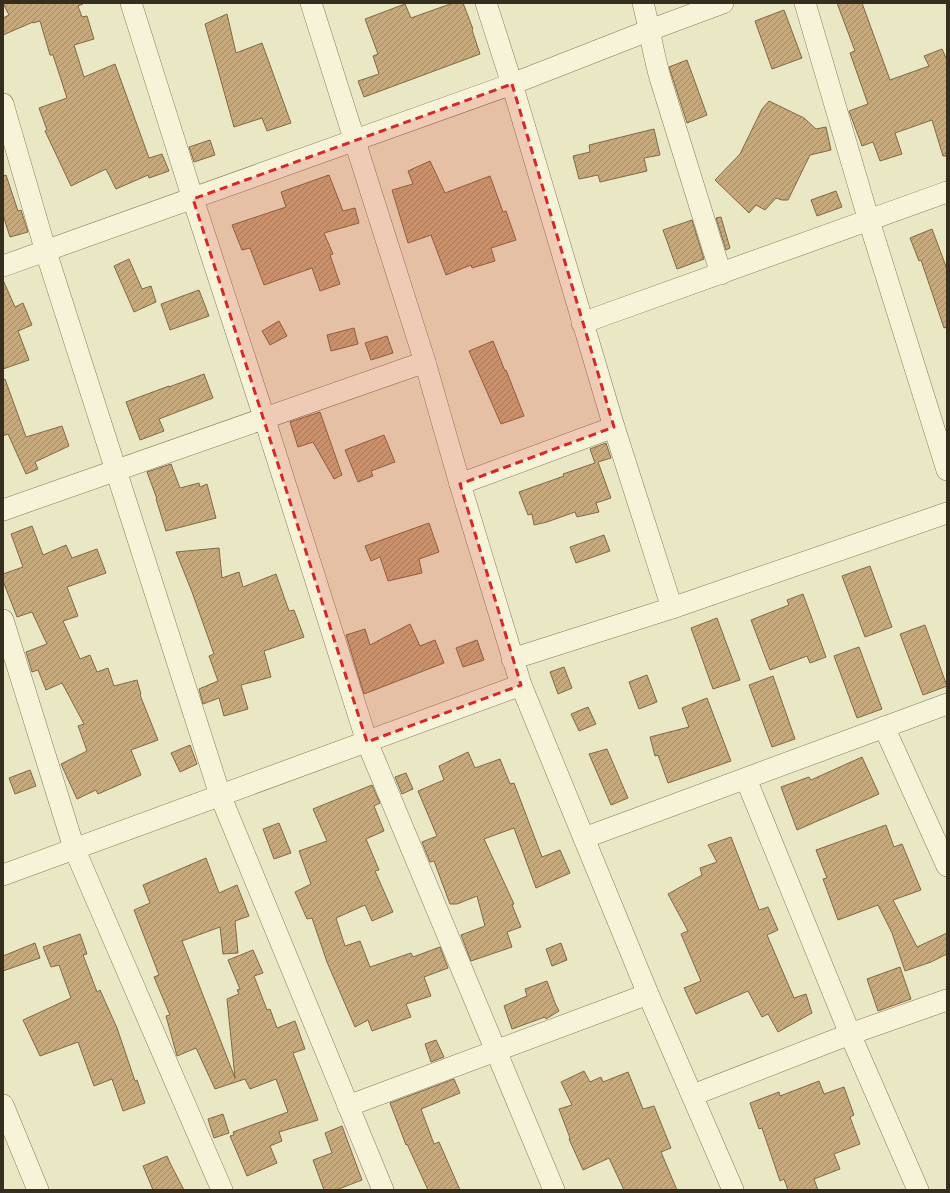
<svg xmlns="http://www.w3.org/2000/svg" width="950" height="1193" viewBox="0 0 950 1193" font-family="'Zilla Slab',serif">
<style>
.building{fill:url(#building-hatch);stroke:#816944}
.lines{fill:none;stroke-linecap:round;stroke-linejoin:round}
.minor-casing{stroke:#84795d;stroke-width:22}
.minor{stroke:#f6f3d8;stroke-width:21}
.marked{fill:#d62828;fill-opacity:0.2;stroke:#d62828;stroke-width:3;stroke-dasharray:8 5;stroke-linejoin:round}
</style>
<defs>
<pattern id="building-hatch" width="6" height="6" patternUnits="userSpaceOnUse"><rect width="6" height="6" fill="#c6aa7e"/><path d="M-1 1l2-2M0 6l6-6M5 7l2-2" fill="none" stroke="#a28b67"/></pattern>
</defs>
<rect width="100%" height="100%" fill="#eae7c5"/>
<!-- building -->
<g class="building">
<polygon points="3,3 82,3 83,4 78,6 82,17 87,16 94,39 74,45 84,77 115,64 149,158 162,154 169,171 149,178 148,175 116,189 106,169 71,186 45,131 47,130 39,108 67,98 53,55 50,55 40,21 33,23 33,22 3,35 3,18 9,15"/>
<polygon points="453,3 463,3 473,29 472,30 480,54 364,97 358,81 379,74 373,56 378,54 365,19 405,4 411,18"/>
<polygon points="837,3 862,3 890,80 929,66 924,56 942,49 947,60 947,156 943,156 932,120 895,133 902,154 880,161 873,142 862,146 849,111 868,104 850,53 855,51"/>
<polygon points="784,10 802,58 772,69 755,21"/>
<polygon points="227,14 236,53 262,43 291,123 267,131 262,118 234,127 205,24"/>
<polygon points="687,60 707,115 687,123 669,67"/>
<polygon points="769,101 804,118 816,129 826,127 831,150 810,155 788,200 782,200 776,198 765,210 756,205 749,213 715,180 740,154 762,109"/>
<polygon points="654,129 660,155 644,158 647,171 600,182 598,175 579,179 573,156 590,152 589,145"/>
<polygon points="210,140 215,155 194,162 189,147"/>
<polygon points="430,161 445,193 490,176 503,212 506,211 516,240 491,248 495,261 472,268 471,265 446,275 431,235 408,243 392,190 413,184 408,171"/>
<polygon points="6,175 18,211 21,210 28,232 10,237 3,215 3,176"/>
<polygon points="329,175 343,211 355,208 359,223 324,233 333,254 330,255 340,284 320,291 312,268 264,285 250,248 242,250 232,225 286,207 281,192"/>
<polygon points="836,191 842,207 817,216 811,200"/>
<polygon points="721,217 730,248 726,250 716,218"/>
<polygon points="692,220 704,259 677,269 663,230"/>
<polygon points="932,229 947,269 947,327 944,328 921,260 919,261 910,238"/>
<polygon points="129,259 142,289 151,286 156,302 134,312 114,266"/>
<polygon points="3,280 15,307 23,303 32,325 18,331 29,360 3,369"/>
<polygon points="199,290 209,316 170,330 161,304"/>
<polygon points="279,321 287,336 270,345 262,331"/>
<polygon points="354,328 358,344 331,351 327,335"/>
<polygon points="387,336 393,353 371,360 365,343"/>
<polygon points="493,341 505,371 506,370 524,416 501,424 469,351"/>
<polygon points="204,374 213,398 159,419 164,431 140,440 126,402 169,386 169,387"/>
<polygon points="5,379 26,437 62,426 69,446 35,462 38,469 26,474 8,434 3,436 3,380"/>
<polygon points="320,412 342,475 334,479 313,442 298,447 290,422"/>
<polygon points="384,435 395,462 371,471 373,476 358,482 345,450"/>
<polygon points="606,443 611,458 598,462 611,498 596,503 599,512 577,517 575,512 547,522 534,525 532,514 528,515 519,492 564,476 563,474 595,463 590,449"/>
<polygon points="171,464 180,488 199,483 200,487 207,484 216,518 166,531 156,499 157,499 147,472"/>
<polygon points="429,523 439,552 419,559 422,573 388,581 380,557 371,561 365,546"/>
<polygon points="32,526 43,555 66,545 72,558 97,549 106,573 67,587 78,616 63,621 80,659 90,655 97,672 108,668 114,686 137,680 141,694 140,695 158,740 131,750 141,775 98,794 96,790 77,799 61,764 87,751 78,726 84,724 62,683 46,690 38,670 32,672 26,652 47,644 32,612 17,617 3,581 3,574 23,567 11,534"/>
<polygon points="604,535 610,551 576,563 570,547"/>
<polygon points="219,548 222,578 239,572 243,587 276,574 289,611 294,610 304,637 264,651 271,677 241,685 248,709 224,716 219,698 203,704 199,689 218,681 209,656 214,654 192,592 176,552"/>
<polygon points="870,566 892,627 865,637 842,576"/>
<polygon points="803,594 826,657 810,663 807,656 770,670 751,620 789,605 787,600"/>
<polygon points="717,618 740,680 713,689 691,628"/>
<polygon points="410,624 420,646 435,640 444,663 364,694 346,635 365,629 370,645"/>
<polygon points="925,625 947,686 923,695 900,634"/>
<polygon points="477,640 484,660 463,667 456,648"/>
<polygon points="859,647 882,709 857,718 834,656"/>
<polygon points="564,667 572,688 558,694 550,672"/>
<polygon points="647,675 657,702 639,709 629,682"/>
<polygon points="773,676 795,739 772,747 749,685"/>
<polygon points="707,698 731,761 668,783 658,755 655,756 650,737 689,727 682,708"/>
<polygon points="588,707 596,724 579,731 571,714"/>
<polygon points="190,745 197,764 180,772 171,753"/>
<polygon points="607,749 628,798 611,805 589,754"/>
<polygon points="468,752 475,768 500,759 510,784 514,783 542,857 560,850 570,873 536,888 514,828 484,839 514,904 512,905 521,927 507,932 512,947 471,961 461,935 485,926 477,896 457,904 450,904 434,861 430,862 422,842 437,836 418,791 444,780 439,766"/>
<polygon points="862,757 879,794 797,830 781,787 809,777 811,780"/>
<polygon points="30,770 36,786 15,794 9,778"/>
<polygon points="406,773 413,789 402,794 395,777"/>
<polygon points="372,785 380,803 374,806 384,831 366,839 379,870 375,871 393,912 372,921 365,905 336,918 345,946 360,941 370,967 411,953 413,957 440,947 448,968 424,977 431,996 406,1004 411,1017 372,1031 368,1020 355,1027 327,962 312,918 307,919 295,892 311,884 299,851 327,841 313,809"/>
<polygon points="279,823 291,853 274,859 263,829"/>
<polygon points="886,825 894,847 902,844 921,890 893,900 917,947 947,933 947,954 931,962 905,971 892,933 878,905 838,920 823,879 827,878 816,850"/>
<polygon points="731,837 759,910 768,907 778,930 767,935 794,998 806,994 812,1013 778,1032 768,1014 762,1017 748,991 696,1014 684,988 701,981 681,934 688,931 668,894 702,875 700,868 717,862 708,845"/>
<polygon points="206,858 219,893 237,885 249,916 235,921 238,953 223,954 220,927 182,941 235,1078 227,999 239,994 237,990 240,989 228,960 253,950 263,973 254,976 267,1010 270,1009 277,1028 295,1021 305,1049 293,1053 318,1120 279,1132 282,1141 270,1146 277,1163 247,1176 230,1136 234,1135 233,1132 288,1112 276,1079 250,1089 245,1079 215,1089 196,1048 177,1056 166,1016 170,1015 154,977 159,975 134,910 150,903 143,885"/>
<polygon points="80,934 87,954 83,955 97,992 100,990 117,1028 135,1081 137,1080 145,1103 123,1111 112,1079 94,1086 78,1042 40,1056 23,1020 71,998 59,965 51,967 43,947"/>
<polygon points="35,943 40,958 3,971 3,956"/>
<polygon points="561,943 567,960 552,966 546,949"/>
<polygon points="900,967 911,999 878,1011 867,979"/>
<polygon points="547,981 555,1003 559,1011 546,1019 545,1017 512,1029 504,1006 527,996 525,989"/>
<polygon points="436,1040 444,1057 431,1062 425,1044"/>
<polygon points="584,1071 590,1082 601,1077 603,1082 628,1072 643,1109 654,1106 671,1148 661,1152 677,1190 624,1190 609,1158 583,1170 569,1139 570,1138 559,1109 572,1105 561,1082"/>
<polygon points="454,1079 460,1093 421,1109 434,1144 439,1142 460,1190 428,1190 407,1144 406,1145 390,1103"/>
<polygon points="819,1081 824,1094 844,1087 854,1115 850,1117 860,1144 834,1154 840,1169 814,1179 818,1190 788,1190 784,1179 780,1181 762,1128 759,1129 750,1103 779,1092 780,1096"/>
<polygon points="223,1114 229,1133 214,1138 208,1119"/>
<polygon points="342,1126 362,1180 336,1190 324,1190 313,1160 332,1153 325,1133"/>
<polygon points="167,1156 171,1165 184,1190 153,1190 143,1166"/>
</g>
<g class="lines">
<!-- minor casing -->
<g class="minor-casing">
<g id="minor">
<polyline points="131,3 193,199 264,417 367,742 554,1190"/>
<polyline points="311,3 425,362 460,484 521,685 648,994 733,1190"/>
<polyline points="486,3 512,84 614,427 672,608"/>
<path d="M643 3C650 29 653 55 661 81L721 274"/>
<polyline points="805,3 869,221 947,470"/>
<polyline points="3,104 46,252 220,795 383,1190"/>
<polyline points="3,266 512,84 650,30 723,3"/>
<polyline points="582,323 947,192"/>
<polyline points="460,484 614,427"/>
<polyline points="3,510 425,362"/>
<polyline points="3,620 74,848 222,1190"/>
<polyline points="512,659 672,608 947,513"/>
<polyline points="884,727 947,866"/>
<polyline points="746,779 850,1034 918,1190"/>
<polyline points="584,838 947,704"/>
<polyline points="3,875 521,685"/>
<polyline points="693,1095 850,1034 947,1000"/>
<polyline points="3,1105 38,1190"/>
<polyline points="348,1106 648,994"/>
</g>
</g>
<!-- minor -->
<use href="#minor" class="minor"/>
</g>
<!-- marked area -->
<path class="marked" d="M512 84 614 427 460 484 521 685 367 742 193 199Z"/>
<!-- border -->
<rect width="950" height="1193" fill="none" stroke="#352e1f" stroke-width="8"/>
</svg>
